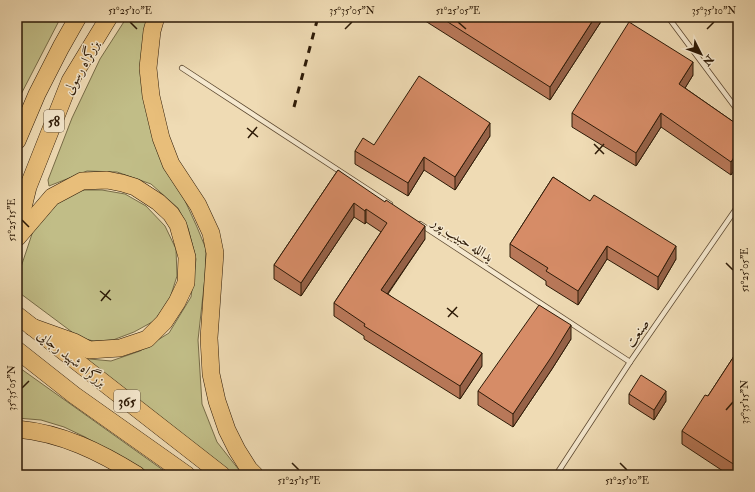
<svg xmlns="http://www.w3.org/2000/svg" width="755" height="492" viewBox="0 0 755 492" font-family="'IM FELL Double Pica',Amiri,serif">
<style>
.green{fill:#c1bd87;stroke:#776c47}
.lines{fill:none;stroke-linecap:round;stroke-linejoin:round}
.lane-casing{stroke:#5e4a32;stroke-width:6}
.highway-casing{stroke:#2d1a07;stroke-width:18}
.lane{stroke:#f5e8ce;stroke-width:4.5}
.highway{stroke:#e8be7a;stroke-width:17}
.rail{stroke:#2d1a07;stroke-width:3;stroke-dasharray:7 7;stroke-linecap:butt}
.wall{fill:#b87859;stroke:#2d1a07}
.shaded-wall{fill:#966248;stroke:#2d1a07}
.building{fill:#d68c67;stroke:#2d1a07}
.ticks{fill:none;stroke:#2d1a07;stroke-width:1.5}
.labels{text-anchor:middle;stroke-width:3;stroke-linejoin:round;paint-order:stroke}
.shield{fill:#f5e8ce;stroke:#695843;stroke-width:1}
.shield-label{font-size:13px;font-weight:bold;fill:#2d1a07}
.street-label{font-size:14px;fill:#2d1a07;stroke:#f5e8ce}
.neatline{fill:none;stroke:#2d1a07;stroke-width:1.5}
.ticks-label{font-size:10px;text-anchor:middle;fill:#2d1a07}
</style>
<rect width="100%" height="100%" fill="#efdbb4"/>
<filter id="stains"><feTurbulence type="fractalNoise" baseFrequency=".005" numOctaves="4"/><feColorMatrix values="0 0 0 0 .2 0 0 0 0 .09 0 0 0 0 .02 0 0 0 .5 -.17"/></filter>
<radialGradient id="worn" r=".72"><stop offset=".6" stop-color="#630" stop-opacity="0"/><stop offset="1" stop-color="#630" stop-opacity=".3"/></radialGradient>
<!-- green -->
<g class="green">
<polygon points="17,17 61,17 17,102"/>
<polygon points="127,17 147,17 144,47 177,183 197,227 206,249 205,277 198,340 202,404 217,442 243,475 231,475 79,358 111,361 140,351 169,333 191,297 196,259 188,228 178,208 151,184 117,172 87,171 49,186 48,180 72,118 100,59"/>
<polygon points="82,190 102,190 125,194 146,206 165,226 176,249 177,276 169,301 154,321 134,332 113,340 94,341 80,338 17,291 17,279 34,228 59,202"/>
<polygon points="17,366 170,475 150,475 85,437 64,427 41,420 17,418"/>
</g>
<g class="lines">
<!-- lane casing -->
<g class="lane-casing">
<g id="lane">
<polyline points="668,17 738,111"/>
<polyline points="182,68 390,204"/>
<polyline points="420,224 630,362"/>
<polyline points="556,475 630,362 738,206"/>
</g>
</g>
<!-- highway casing -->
<g class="highway-casing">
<g id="highway">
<polyline points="156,17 152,31 148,68 151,96 161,138 171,164 198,205 211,233 215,253 209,338 211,374 217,401 227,430 237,450 249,469 255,475"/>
<polyline points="17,141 37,94 61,47 78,17"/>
<polyline points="17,232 28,187 70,81 109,17"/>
<polyline points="17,238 52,197 82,181 107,180 122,183 135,187 158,202 171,214 178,225 187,257 186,283 177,302 164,322 147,339 120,348 89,350 74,342 32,327"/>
<polyline points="17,315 222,475"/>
<polyline points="17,350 74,395 187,475"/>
<path d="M17 429C62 433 100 452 137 475"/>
</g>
</g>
<!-- lane -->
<use href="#lane" class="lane"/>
<!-- highway -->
<use href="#highway" class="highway"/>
<!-- rail -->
<polyline class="rail" points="294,107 318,17"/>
</g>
<!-- wall -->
<g class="wall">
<polygon points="419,17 604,17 550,100"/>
<polygon points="693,75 685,88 738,125 731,175 661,127 636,166 572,127 572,113"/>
<polygon points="490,136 455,190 424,170 408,196 355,164 355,151 374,145"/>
<polygon points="338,170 425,239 388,294 482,366 460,399 364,339 364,336 334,316 334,303 381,232 366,222 365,224 354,217 301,296 274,279 274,265"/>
<polygon points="553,177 676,259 658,290 607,259 578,305 546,285 546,281 510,257 510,244"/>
<polygon points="738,331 738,475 729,475 682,444 682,431 708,396 738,350 735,349 735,335"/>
<polygon points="571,339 552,369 513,427 478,405 478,391"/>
<polygon points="629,394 666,401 654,420 629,404"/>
</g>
<!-- shaded-wall -->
<g class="shaded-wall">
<polygon points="595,17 604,17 550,100 550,87"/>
<polygon points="693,62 693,75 679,98 679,84"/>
<polygon points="661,113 661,127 636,166 636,153"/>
<polygon points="490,123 490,136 455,190 455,177"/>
<polygon points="738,151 738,165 731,175 731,162"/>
<polygon points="424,157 424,170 408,196 408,183"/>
<polygon points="354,203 354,217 301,296 301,283"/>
<polygon points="366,209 366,222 365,224 365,211"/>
<polygon points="425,226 425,239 381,303 381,290"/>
<polygon points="607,246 607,259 578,305 578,291"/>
<polygon points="676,246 676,259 658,290 658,277"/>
<polygon points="571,325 571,339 552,369 513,427 513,414"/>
<polygon points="482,353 482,366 460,399 460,386"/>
<polygon points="666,391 666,401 654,420 654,410"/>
</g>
<!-- building -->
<g class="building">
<polygon points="440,17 595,17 550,87"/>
<polygon points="629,22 693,62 679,84 738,125 738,151 731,162 661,113 636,153 572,113"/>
<polygon points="419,76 490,123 455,177 424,157 408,183 355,151 363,138 374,145"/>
<polygon points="338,170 385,202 386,200 425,226 381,290 482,353 460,386 364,326 365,324 334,303 387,223 366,209 365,211 354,203 301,283 274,265"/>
<polygon points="553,177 590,201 594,195 676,246 658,277 607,246 578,291 546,271 548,268 510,244"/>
<polygon points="539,305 571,325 552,356 513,414 478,391"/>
<polygon points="738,331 738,337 735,335"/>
<polygon points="738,350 738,467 682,431 705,395 708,396"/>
<polygon points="641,375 666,391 654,410 629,394"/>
</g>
<!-- ticks -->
<path class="ticks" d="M130 22 137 29M458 22 466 29M345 29 352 22M707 29 714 22M247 128 258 137M248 138 257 127M594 144 604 154M595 154 604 144M22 220 29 227M726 263 733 270M100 291 111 300M101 301 110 290M447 308 458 317M448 317 457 307M22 388 29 381M726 410 733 402M292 463 299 470M620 463 627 470"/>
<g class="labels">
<!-- shield labels -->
<g class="shield">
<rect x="44" y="110" width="20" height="22" rx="3"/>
<rect x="114" y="390" width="26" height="22" rx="3"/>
</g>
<g class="shield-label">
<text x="54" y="126">58</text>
<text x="127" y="406">365</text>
</g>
<!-- street labels -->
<g class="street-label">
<text transform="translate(81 67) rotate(-61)" y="5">بزرگراه رسولی</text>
<text transform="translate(463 239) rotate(33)" y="5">یدالله حبیب پور</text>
<text transform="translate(637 333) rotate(-55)" y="5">صنعت</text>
<text transform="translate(72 358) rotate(38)" y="5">بزرگراه شهید رجایی</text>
</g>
</g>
<!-- margin -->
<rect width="755" height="492" fill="none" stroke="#efdbb4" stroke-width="44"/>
<!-- north arrow -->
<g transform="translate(701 54) rotate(132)" stroke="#f5e8ce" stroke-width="3" paint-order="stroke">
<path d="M0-3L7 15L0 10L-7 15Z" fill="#2d1a07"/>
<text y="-6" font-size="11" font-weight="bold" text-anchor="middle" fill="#2d1a07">N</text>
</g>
<rect x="22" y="22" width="711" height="448" class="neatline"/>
<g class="ticks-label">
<text x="130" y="14">51°25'10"E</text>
<text x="352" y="14">35°35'05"N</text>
<text x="458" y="14">51°25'05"E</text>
<text x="714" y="14">35°35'10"N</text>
<text transform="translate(11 220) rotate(-90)" y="4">51°25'15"E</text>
<text transform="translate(744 270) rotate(-90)" y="4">51°25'05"E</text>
<text transform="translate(11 388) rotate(-90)" y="4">35°35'05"N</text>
<text transform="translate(744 402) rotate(-90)" y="4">35°35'15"N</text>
<text x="299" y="484">51°25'15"E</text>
<text x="627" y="484">51°25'10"E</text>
</g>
<rect width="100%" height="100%" filter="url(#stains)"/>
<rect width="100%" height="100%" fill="url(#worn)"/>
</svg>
